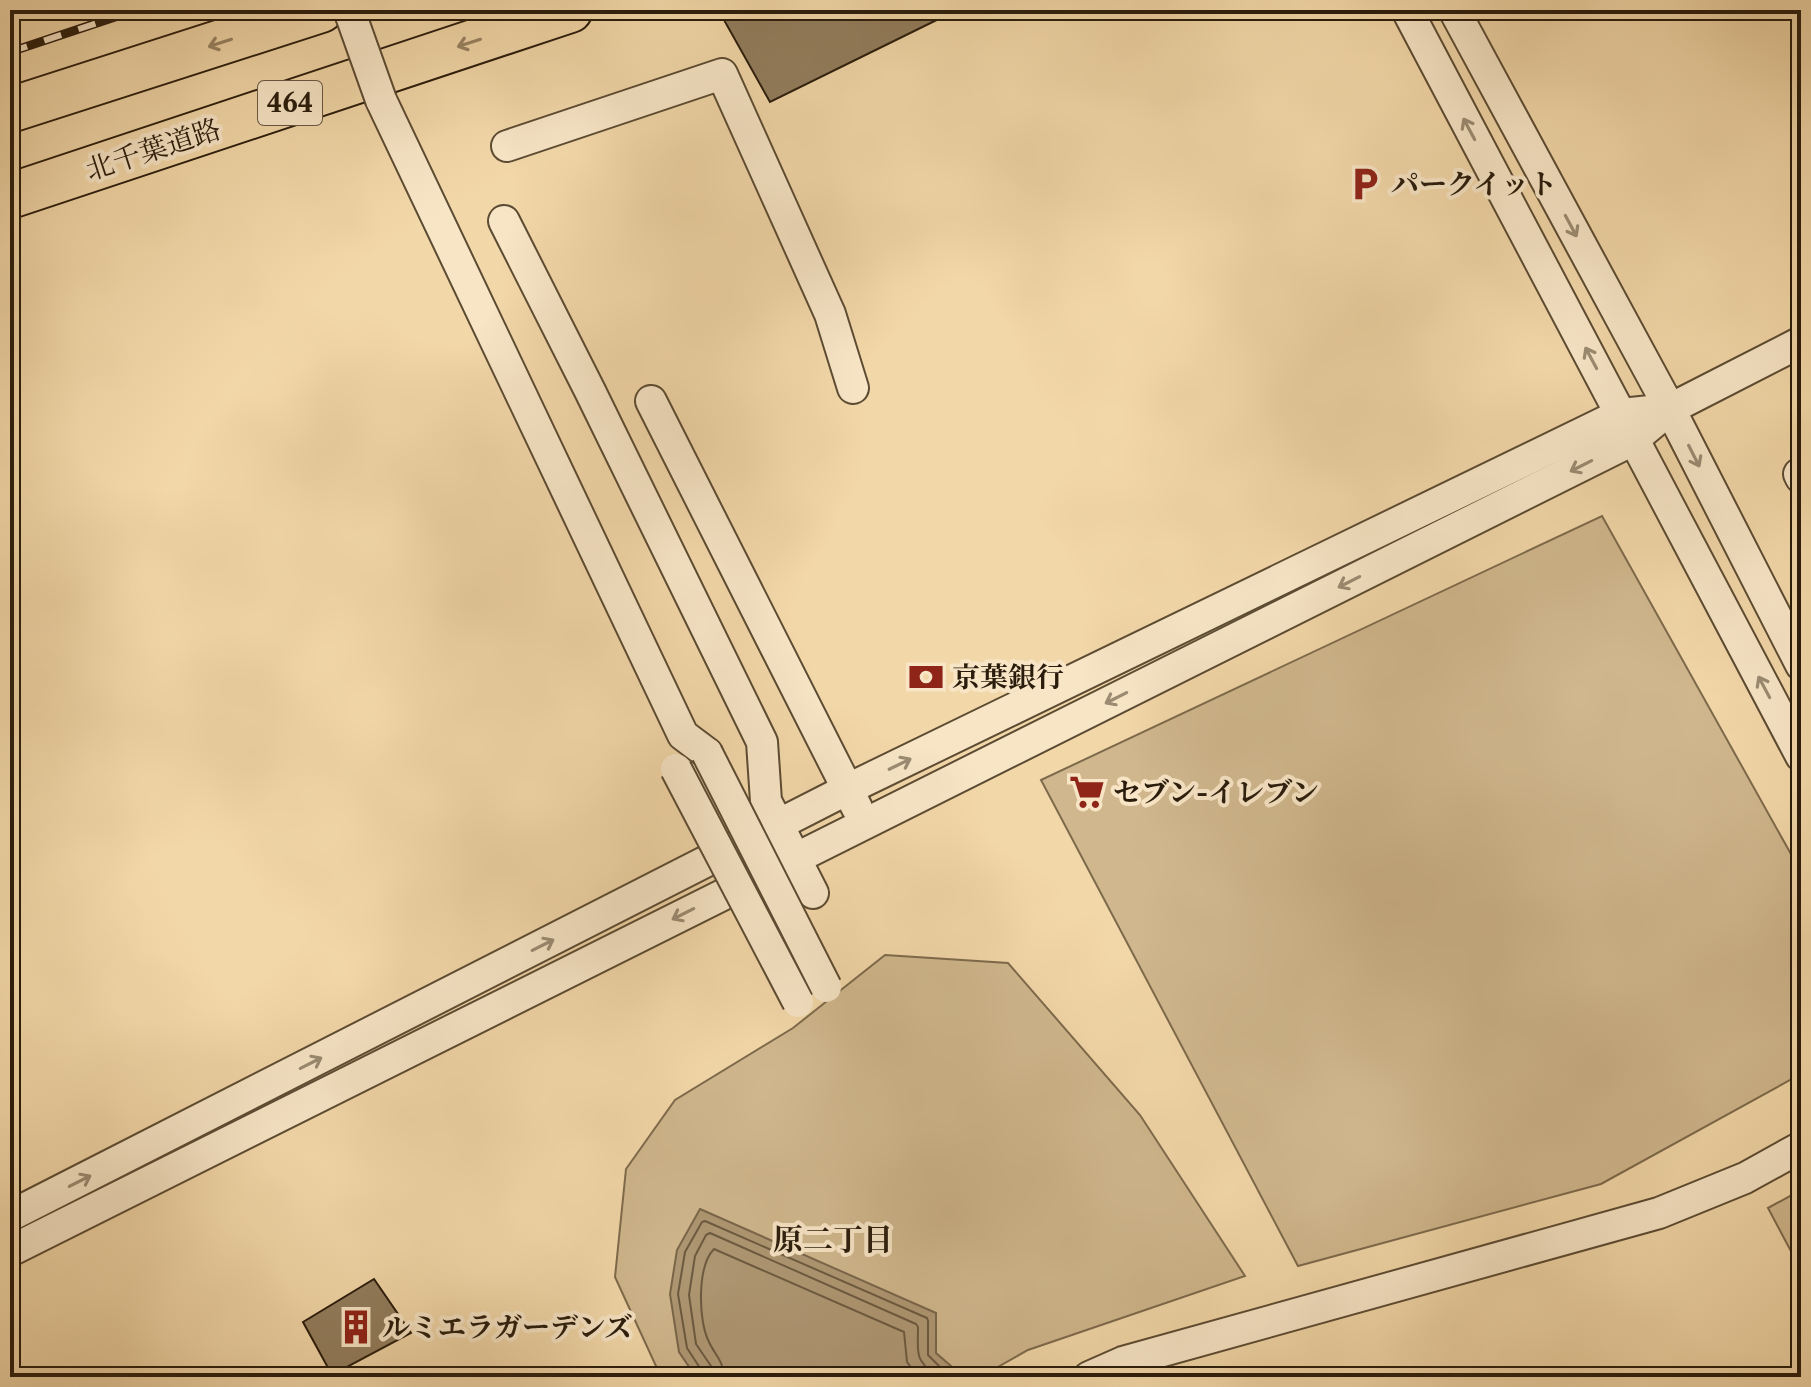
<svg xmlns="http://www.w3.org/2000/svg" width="1811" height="1387" viewBox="0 0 1811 1387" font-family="'Libre Caslon Text','Noto Serif JP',serif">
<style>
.green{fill:#d0b78d;stroke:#7d6a4c;stroke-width:2}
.water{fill:#ae9773;stroke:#79664a;stroke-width:2}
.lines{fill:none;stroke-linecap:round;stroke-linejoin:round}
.shore{stroke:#6c5a40;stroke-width:2}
.building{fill:#927d5d;stroke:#2a1c0c;stroke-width:2}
.minor-casing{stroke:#5c4b33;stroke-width:34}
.highway-casing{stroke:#2a1c0c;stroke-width:48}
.minor{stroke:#f7e5c6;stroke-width:30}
.highway{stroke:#f2d7a8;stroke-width:44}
.rail-casing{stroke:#2a1c0c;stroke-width:9}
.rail{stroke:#f7e5c6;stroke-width:6;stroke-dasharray:18;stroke-linecap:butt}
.minor-bridge-casing{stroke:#5c4b33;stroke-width:34;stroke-linecap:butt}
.minor-bridge{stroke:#f7e5c6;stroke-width:30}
.oneway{stroke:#988362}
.oneway2{stroke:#9b8b72}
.labels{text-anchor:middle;stroke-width:8;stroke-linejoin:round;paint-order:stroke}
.shield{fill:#f7e5c6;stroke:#685844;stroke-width:2}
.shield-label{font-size:26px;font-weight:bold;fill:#2a1c0c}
.street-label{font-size:28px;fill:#2a1c0c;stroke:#f7e5c6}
.poi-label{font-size:28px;font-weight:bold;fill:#2a1c0c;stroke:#f7e5c6;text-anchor:start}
.neighbourhood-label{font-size:30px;font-weight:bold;fill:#2a1c0c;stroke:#f7e5c6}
</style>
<rect width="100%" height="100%" fill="#f2d7a8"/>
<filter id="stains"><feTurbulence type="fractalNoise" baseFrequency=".0025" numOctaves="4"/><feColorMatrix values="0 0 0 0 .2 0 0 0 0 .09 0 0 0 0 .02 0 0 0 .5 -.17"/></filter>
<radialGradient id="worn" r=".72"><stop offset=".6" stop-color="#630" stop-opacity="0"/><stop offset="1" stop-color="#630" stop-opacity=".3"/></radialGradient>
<!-- green -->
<g class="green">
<polygon points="1602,516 1801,872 1801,1074 1601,1184 1298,1266 1041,780"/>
<polygon points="885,955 1008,963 1140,1115 1245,1276 1028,1350 980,1377 661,1377 615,1277 626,1169 675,1100 793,1028"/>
<polygon points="1801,1190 1801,1270 1768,1208"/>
</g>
<!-- water -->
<polygon class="water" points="700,1209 936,1313 936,1353 958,1372 949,1377 696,1377 679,1352 670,1294 677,1250"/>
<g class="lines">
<!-- shore -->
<g class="shore">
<polyline points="702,1377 702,1371 687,1348 678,1294 685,1252 702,1222 705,1221 927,1318 928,1321 928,1355 945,1372 947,1377"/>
<path d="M712 1377 711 1366 696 1344 689 1295 695 1256 706 1235 710 1233 916 1324 918 1327C918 1355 914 1357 936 1377"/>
<path d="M724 1377C724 1362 715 1355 709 1342 698 1321 697 1266 714 1249L904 1332 907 1362 918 1377"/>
</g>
</g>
<!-- building -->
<g class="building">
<polygon points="742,10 957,10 770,102 724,20"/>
<polygon points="374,1279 411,1333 332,1375 303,1322"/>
</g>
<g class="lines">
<!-- minor casing -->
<g class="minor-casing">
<g id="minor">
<polyline points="1407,10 1801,756"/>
<polyline points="1454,10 1670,409 1801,665"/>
<polyline points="381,100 683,735 707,753"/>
<polyline points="507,146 722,74 830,314 853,388"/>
<polyline points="504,221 590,391 762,742 766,801 813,893"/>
<polyline points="651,401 857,808"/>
<polyline points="1801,473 1799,474 1801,478"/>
<polyline points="10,1216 848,789 1621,414 1670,409"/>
<polyline points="10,1251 1633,440 1670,409 1801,342"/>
<polyline points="1089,1377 1123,1362 1659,1213 1745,1178 1801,1147"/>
</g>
</g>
<!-- highway casing -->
<g class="highway-casing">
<g id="highway">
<polyline points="10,110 321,10"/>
<polyline points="10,196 570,10"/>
</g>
</g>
<!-- minor -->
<use href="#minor" class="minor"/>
<!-- highway -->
<use href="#highway" class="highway"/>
<!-- rail casing -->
<g class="rail-casing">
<polyline id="rail" points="10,52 136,10"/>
</g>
<!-- rail -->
<use href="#rail" class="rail"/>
<!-- minor-bridge casing -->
<g class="minor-bridge-casing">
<g id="minor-bridge">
<polyline points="349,10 381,100"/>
<polyline points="707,753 826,987"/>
<polyline points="676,769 798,1002"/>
</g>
</g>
<!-- minor-bridge -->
<use href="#minor-bridge" class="minor-bridge"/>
</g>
<!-- one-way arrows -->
<defs><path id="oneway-shaft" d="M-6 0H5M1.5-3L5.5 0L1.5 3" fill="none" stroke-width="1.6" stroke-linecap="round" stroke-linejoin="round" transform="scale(2)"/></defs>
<g class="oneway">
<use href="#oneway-shaft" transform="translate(220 43) rotate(162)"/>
<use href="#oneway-shaft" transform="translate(469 43) rotate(162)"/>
</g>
<g class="oneway2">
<use href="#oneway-shaft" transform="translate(1469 129) rotate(-118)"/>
<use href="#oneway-shaft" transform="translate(1571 226) rotate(62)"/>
<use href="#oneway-shaft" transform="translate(1591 358) rotate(-118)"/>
<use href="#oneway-shaft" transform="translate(1694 456) rotate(63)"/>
<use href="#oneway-shaft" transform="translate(1581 466) rotate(153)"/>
<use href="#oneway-shaft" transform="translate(1349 582) rotate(153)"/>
<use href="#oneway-shaft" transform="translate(1764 687) rotate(-118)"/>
<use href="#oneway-shaft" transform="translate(1116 698) rotate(153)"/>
<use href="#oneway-shaft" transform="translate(900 764) rotate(-26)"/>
<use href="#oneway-shaft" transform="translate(683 914) rotate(153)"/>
<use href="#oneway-shaft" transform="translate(543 945) rotate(-27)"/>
<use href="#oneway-shaft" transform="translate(311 1063) rotate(-27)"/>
<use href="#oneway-shaft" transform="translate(80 1181) rotate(-27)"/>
</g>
<!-- icons -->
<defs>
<g id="parking-bare" transform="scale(2.76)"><path d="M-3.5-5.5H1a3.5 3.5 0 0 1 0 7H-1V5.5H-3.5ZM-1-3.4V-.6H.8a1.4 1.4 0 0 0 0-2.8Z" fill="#8f2418" stroke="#f7e5c6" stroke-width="2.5" paint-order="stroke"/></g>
<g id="bank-bare" transform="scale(2.76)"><path d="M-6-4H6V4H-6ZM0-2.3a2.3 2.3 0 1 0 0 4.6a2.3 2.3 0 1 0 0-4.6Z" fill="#8f2418" stroke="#f7e5c6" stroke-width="2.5" paint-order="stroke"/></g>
<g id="supermarket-bare" transform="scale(2.76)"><path d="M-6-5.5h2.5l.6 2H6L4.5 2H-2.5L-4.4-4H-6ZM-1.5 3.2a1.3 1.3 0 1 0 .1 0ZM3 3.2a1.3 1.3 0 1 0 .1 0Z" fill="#8f2418" stroke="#f7e5c6" stroke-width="2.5" paint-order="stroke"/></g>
<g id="building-bare" transform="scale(2.76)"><path d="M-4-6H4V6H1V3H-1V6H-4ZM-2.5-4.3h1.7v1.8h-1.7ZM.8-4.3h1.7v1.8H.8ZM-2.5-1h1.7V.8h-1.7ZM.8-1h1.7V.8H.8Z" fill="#8f2418" stroke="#f7e5c6" stroke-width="2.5" paint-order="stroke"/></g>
</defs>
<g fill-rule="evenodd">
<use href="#parking-bare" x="1365" y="184"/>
<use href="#bank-bare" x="926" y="677"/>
<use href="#supermarket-bare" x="1087" y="792"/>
<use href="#building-bare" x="356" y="1327"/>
</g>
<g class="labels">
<!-- shield labels -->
<rect class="shield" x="258" y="81" width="64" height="44" rx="6"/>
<g class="shield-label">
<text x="290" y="112">464</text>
</g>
<!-- street labels -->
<g class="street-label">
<text transform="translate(153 149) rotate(-18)" y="10">北千葉道路</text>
</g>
<!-- poi labels -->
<g class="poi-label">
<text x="1391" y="194">パークイット</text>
<text x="952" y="687">京葉銀行</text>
<text x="1113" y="802">セブン-イレブン</text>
<text x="382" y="1337">ルミエラガーデンズ</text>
</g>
<!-- neighbourhood labels -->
<g class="neighbourhood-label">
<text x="833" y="1250">原二丁目</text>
</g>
</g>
<!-- margin -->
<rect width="1811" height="1387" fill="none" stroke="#f2d7a8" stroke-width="40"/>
<rect x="12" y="12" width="1787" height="1363" fill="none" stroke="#2a1c0c" stroke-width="4"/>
<rect x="20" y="20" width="1771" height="1347" fill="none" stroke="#2a1c0c" stroke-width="2"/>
<rect width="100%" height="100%" filter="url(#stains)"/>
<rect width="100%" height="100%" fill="url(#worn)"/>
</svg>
